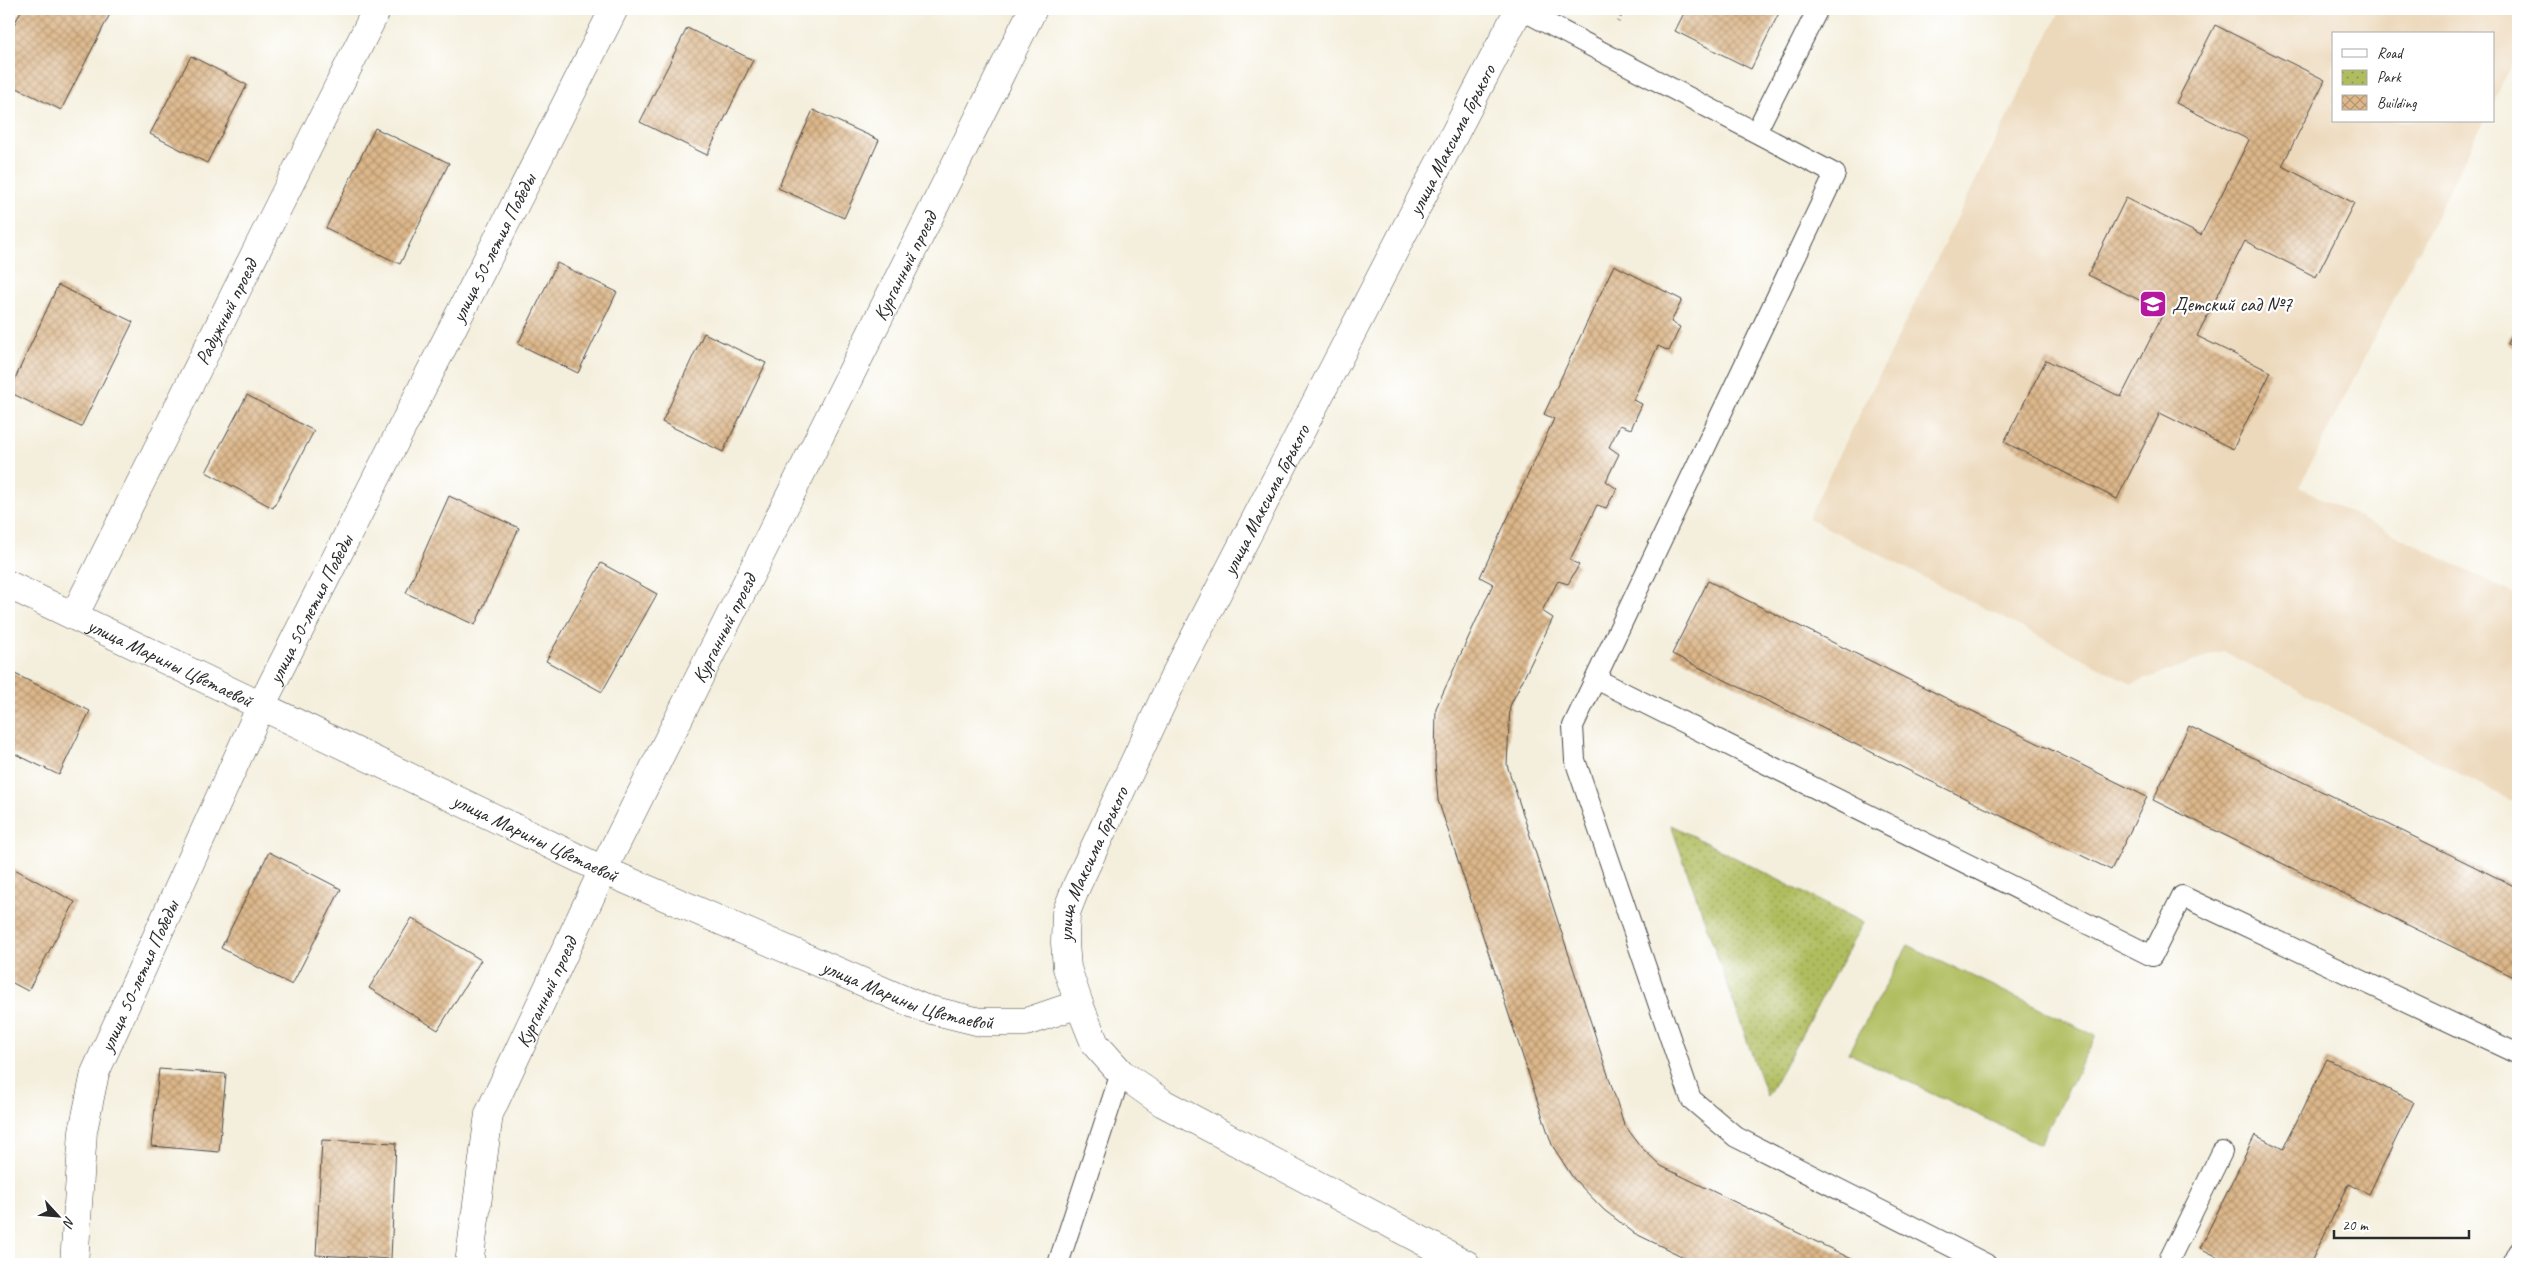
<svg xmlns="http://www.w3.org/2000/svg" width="2527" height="1273" viewBox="0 0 2527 1273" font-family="Caveat,sans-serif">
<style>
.built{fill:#ecd8ba}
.park{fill:url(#park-dots);stroke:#6e7444}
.pitch{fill:#b0bd5e;stroke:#6e7444}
.building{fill:url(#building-cross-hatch)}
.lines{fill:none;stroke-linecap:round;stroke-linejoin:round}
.service-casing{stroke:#494846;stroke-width:22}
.minor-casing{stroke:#494846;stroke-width:29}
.tertiary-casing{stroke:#494846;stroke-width:29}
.secondary-casing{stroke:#494846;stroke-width:29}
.path{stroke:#494846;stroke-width:3;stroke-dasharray:1 4;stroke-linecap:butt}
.service{stroke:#fff;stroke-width:20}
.minor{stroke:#fff;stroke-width:28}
.tertiary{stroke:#fff;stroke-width:28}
.secondary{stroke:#fff;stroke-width:28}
.labels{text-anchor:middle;stroke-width:4.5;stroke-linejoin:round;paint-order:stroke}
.street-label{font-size:20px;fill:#2b2b2b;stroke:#fff}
.poi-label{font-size:20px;fill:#2b2b2b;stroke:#fff;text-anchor:start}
</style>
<defs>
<pattern id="park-dots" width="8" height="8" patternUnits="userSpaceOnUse" patternTransform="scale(1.25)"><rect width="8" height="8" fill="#b0bd5e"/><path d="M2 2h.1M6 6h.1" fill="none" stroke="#8f9a4e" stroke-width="1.8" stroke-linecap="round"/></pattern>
<pattern id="building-cross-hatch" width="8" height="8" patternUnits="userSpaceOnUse" patternTransform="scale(1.25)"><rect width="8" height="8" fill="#ddb78a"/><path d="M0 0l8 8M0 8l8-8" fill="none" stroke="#b39571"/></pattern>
</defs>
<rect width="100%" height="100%" fill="#fff"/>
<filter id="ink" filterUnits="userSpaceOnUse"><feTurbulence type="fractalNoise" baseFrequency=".02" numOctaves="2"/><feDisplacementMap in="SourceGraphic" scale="10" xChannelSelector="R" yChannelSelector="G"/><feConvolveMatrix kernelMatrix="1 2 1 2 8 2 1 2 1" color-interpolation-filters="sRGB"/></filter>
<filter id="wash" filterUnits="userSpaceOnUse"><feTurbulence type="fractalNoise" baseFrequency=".0096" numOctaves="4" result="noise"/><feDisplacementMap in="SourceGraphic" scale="20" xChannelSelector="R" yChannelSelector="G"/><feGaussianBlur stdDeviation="1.12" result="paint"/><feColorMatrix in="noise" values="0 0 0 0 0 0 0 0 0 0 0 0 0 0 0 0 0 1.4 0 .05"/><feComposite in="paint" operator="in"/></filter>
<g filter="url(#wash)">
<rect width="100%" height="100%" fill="#f4efdd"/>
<!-- built -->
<polygon class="built" points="2061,9 2518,9 2518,53 2493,102 2493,34 2333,34 2333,121 2484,121 2299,487 2518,596 2518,804 2223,651 2132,684 1808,518"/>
<!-- park -->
<polygon class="park" points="1671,825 1863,923 1767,1097"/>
<!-- pitch -->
<polygon class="pitch" points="1908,945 2096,1036 2040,1144 1848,1053"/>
<g id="blocks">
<!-- building -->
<g class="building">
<polygon points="22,9 100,9 110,14 61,110 9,84 9,34"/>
<polygon points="1686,9 1781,9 1751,69 1675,31"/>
<polygon points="2215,25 2325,80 2282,166 2354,203 2316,277 2245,241 2197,336 2271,372 2233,449 2160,413 2117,499 2004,442 2046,360 2121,397 2164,312 2088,275 2126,198 2201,235 2249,140 2176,103"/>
<polygon points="687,28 753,60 707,155 640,122"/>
<polygon points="191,56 247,85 207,163 150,134"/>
<polygon points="813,110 879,140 844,218 778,188"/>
<polygon points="375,128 449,163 400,264 326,228"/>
<polygon points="557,263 617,292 578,373 518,344"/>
<polygon points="1614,265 1682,300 1671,322 1680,327 1669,351 1658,346 1633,400 1642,404 1631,429 1620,425 1609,447 1619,454 1606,481 1617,489 1606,508 1597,505 1570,560 1579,565 1568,584 1558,581 1542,611 1553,618 1510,706 1507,765 1624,1124 1640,1146 1661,1166 1862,1264 1698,1264 1634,1233 1604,1210 1573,1178 1552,1145 1438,800 1435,762 1436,708 1493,584 1480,577 1554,419 1544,414"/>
<polygon points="58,285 133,322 81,427 9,392"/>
<polygon points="2518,321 2518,350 2507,344"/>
<polygon points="704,333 766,363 723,452 662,422"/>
<polygon points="247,395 314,431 273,508 206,472"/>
<polygon points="449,496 519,528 475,625 406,593"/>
<polygon points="601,563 657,594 602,692 546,661"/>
<polygon points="1708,581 2147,797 2111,870 1672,654"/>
<polygon points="9,671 90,711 59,775 9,751"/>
<polygon points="2189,726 2518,888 2518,979 2153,800"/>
<polygon points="269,852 341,889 292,985 221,948"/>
<polygon points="9,866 75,902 28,991 9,981"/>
<polygon points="412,918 481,960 438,1030 369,988"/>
<polygon points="2327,1059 2414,1102 2369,1194 2349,1184 2310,1264 2232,1264 2200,1248 2255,1135 2283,1149"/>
<polygon points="159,1069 226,1074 219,1152 151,1146"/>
<polygon points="322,1140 396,1143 391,1259 316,1255"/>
</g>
</g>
</g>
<g filter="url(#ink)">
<use href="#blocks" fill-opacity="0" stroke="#494846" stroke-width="1"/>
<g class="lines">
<!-- service casing -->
<g class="service-casing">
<g id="service">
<polyline points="1520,9 1835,174 1573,726 1575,760 1691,1099 1736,1137 1986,1264"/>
<polyline points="1756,132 1818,9"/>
<polyline points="1596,679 2152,956 2182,896 2518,1054"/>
<polyline points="1058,1264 1121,1073"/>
<polyline points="2167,1264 2222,1152"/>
<polyline points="2512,1264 2518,1252"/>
</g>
</g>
<!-- minor casing -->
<g class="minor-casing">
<g id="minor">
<path id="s1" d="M74 616 377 9"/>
<path id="s2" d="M74 1264 83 1131 95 1073 261 706 614 9"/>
<path id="s3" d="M469 1264 489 1114 603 870 1033 9"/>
</g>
</g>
<!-- tertiary casing -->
<g class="tertiary-casing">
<g id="tertiary">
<path id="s4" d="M9 585 603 870 923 1008 980 1022H1026L1079 1004"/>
</g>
</g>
<!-- secondary casing -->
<g class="secondary-casing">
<g id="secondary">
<path id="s5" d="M1466 1264 1163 1103 1121 1073 1095 1044 1079 1004 1067 968 1065 943 1066 913 1077 885 1174 677 1519 9"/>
</g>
</g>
<!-- path -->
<polyline class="path" points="1618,22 1624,9"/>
<!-- service -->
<use href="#service" class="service"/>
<!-- minor -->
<use href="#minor" class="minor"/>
<!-- tertiary -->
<use href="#tertiary" class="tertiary"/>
<!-- secondary -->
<use href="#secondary" class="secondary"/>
</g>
</g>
<!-- icons -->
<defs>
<g id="school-square" transform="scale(1.4375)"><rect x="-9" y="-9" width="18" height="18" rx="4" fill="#b5179e" stroke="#fff"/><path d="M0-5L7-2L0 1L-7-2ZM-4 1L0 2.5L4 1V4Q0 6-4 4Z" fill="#fff"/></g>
</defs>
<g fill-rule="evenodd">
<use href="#school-square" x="2153" y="304"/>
</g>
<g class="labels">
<!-- street labels -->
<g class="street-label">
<text dy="7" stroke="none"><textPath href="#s5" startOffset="1434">улица Максима Горького</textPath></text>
<text dy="7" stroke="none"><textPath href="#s2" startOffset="1109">улица 50-летия Победы</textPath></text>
<text dy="7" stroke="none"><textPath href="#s3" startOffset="1096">Курганный проезд</textPath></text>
<text dy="7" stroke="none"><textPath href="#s1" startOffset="340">Радужный проезд</textPath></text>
<text dy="7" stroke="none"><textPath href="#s5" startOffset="1029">улица Максима Горького</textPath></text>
<text dy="7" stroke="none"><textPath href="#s2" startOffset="704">улица 50-летия Победы</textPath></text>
<text dy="7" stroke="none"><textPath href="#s3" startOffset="691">Курганный проезд</textPath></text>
<text dy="7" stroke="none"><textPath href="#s4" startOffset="179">улица Марины Цветаевой</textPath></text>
<text dy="7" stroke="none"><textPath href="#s4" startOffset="584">улица Марины Цветаевой</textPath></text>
<text dy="7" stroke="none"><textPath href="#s5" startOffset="624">улица Максима Горького</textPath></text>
<text dy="7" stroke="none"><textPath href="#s2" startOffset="299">улица 50-летия Победы</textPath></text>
<text dy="7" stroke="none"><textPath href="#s4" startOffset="989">улица Марины Цветаевой</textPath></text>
<text dy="7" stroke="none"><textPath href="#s3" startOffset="286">Курганный проезд</textPath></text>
</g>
<!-- poi labels -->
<g class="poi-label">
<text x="2172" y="311">Детский сад №7</text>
</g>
</g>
<!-- margin -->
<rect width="2527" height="1273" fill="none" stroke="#fff" stroke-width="30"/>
<!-- legend -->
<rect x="2332" y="32" width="162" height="90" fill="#ffffff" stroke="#aaaaaa"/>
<rect x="2342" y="49" width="25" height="8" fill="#ffffff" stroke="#aaaaaa"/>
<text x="2377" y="58" font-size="15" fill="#2b2b2b">Road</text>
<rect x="2342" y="70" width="25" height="15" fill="url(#park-dots)" stroke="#aaaaaa"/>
<text x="2377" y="82" font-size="15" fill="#2b2b2b">Park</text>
<rect x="2342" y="95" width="25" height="15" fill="url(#building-cross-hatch)" stroke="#aaaaaa"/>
<text x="2377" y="108" font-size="15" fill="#2b2b2b">Building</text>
<!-- north arrow -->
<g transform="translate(58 1216) rotate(116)" stroke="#ffffff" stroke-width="4" paint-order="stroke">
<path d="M0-4L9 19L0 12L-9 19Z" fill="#2b2b2b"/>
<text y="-8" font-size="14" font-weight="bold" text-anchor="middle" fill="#2b2b2b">N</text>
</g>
<!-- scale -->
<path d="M2334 1230v8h135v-8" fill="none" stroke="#2b2b2b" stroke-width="2.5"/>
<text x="2342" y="1230" font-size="15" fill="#2b2b2b" stroke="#ffffff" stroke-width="4" paint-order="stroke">20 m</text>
</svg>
